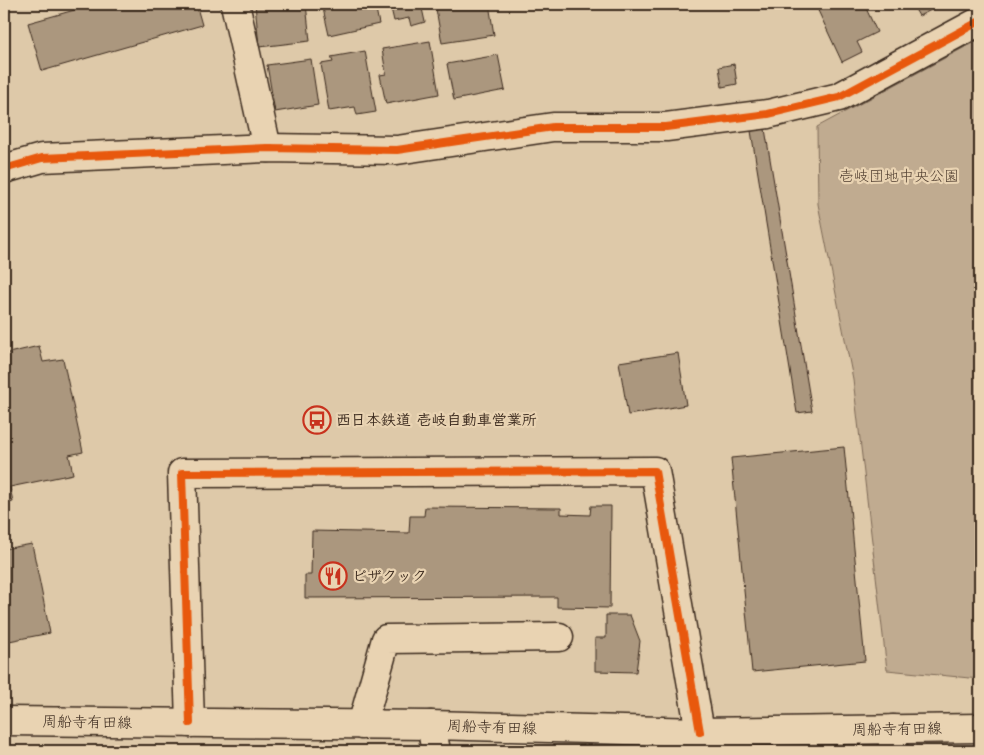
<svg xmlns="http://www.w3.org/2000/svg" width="984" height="755" viewBox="0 0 984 755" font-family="Kalam,'Klee One',sans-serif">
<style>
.green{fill:#c0ab90;stroke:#7e6a57}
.building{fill:#ab977e;stroke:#3b2a1e}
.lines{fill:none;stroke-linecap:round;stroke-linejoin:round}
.minor-casing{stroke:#3b2a1e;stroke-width:31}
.secondary-casing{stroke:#3b2a1e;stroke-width:31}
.minor{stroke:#e9d3b2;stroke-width:28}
.secondary{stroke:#e9d3b2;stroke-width:28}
.cycleway-casing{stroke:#e9d3b2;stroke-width:11}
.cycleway{stroke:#e8590c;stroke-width:8}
.labels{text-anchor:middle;stroke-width:4.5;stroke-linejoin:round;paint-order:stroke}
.park-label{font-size:15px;fill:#4f3d2f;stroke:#e9d3b2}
.poi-label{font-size:15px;font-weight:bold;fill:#3b2a1e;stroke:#e9d3b2;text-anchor:start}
.street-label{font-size:15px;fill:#3b2a1e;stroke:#e9d3b2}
</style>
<rect width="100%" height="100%" fill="#dec9a9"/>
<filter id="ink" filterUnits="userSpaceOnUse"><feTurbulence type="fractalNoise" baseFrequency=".02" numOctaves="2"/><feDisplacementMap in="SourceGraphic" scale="10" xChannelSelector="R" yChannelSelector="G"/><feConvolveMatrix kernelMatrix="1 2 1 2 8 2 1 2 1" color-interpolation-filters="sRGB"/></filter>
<g filter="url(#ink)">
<!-- green -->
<polygon class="green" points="980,39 980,679 887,670 853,379 818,204 817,127"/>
<!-- building -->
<g class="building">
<polygon points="96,4 196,4 202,25 42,71 28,23"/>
<polygon points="255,4 306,4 310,41 259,47"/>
<polygon points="322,4 375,4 379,24 329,35"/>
<polygon points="390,4 421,4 425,22 411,26 409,18 394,21"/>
<polygon points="469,4 489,4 494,35 442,43 436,9"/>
<polygon points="815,4 864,4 877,32 857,42 862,52 842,62"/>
<polygon points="912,4 943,4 919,16"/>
<polygon points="430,41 439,94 386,104 380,75 386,74 382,49"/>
<polygon points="365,51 376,112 357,115 355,107 329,111 321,64 333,62 331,57"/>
<polygon points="498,55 505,90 454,100 447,64"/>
<polygon points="311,59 318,105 275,112 267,65"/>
<polygon points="734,64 737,84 722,87 719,67"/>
<polygon points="765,129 812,411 797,413 751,131"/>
<polygon points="39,346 43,362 63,359 83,452 69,455 73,474 10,487 13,502 4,504 4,354"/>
<polygon points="678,353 686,405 628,415 619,362"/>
<polygon points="844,447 865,661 752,672 731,458"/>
<polygon points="591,506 611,506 610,608 557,607 557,597 305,598 305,575 311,575 312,531 409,533 410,516 424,516 425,507 561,508 561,514 590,515"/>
<polygon points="32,544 50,633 4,642 4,549"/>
<polygon points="606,615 630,615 640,641 636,672 595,671 595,638 606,638"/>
</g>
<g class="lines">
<!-- minor casing -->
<g class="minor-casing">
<g id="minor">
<polyline points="235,4 267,148"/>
<polyline points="4,169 42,158 267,148 397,150 553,127 666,127 768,114 839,97 980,21"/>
<polyline points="190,723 182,473 655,471 700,732"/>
<polyline points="362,725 386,639 559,637"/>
<polyline points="431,725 436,751"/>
<polyline points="893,751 893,729"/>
</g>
</g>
<!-- secondary casing -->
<g class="secondary-casing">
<polyline id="secondary" points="4,721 431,725 700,732 980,728"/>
</g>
<!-- minor -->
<use href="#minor" class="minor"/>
<!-- secondary -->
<use href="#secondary" class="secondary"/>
<!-- cycleway casing -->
<g class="cycleway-casing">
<g id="cycleway">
<polyline points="4,169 42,158 267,148 397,150 553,127 666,127 768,114 839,97 980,21"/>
<polyline points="190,723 182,473 655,471 700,732"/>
</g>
</g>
<!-- cycleway -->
<use href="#cycleway" class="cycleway"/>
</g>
</g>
<!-- icons -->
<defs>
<g id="bus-ring" transform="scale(1.4375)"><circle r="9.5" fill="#e9d3b2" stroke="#c8321e" stroke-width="1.5"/><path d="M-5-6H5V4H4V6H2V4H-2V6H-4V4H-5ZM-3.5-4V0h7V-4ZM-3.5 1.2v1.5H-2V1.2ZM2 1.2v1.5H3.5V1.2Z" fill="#c8321e"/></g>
<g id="restaurant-ring" transform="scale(1.4375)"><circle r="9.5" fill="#e9d3b2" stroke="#c8321e" stroke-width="1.5"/><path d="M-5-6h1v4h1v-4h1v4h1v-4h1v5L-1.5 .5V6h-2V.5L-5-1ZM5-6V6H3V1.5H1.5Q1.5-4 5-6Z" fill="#c8321e"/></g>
</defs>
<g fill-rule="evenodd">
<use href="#bus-ring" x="317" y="420"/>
<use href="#restaurant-ring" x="333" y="576"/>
</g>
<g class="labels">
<!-- park labels -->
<g class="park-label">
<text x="899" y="181">壱岐団地中央公園</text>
</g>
<!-- poi labels -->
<g class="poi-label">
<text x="336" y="425">西日本鉄道 壱岐自動車営業所</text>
<text x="352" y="581">ピザクック</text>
</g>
<!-- street labels -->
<g class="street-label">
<text transform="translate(87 722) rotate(1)" y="5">周船寺有田線</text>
<text transform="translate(492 727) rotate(2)" y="5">周船寺有田線</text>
<text transform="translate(897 729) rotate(-1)" y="5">周船寺有田線</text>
</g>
</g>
<!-- margin -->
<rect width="984" height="755" fill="none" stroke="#e9d3b2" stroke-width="20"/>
<rect x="10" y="10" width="964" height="735" fill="none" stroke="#3b2a1e" stroke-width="2" filter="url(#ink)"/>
</svg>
